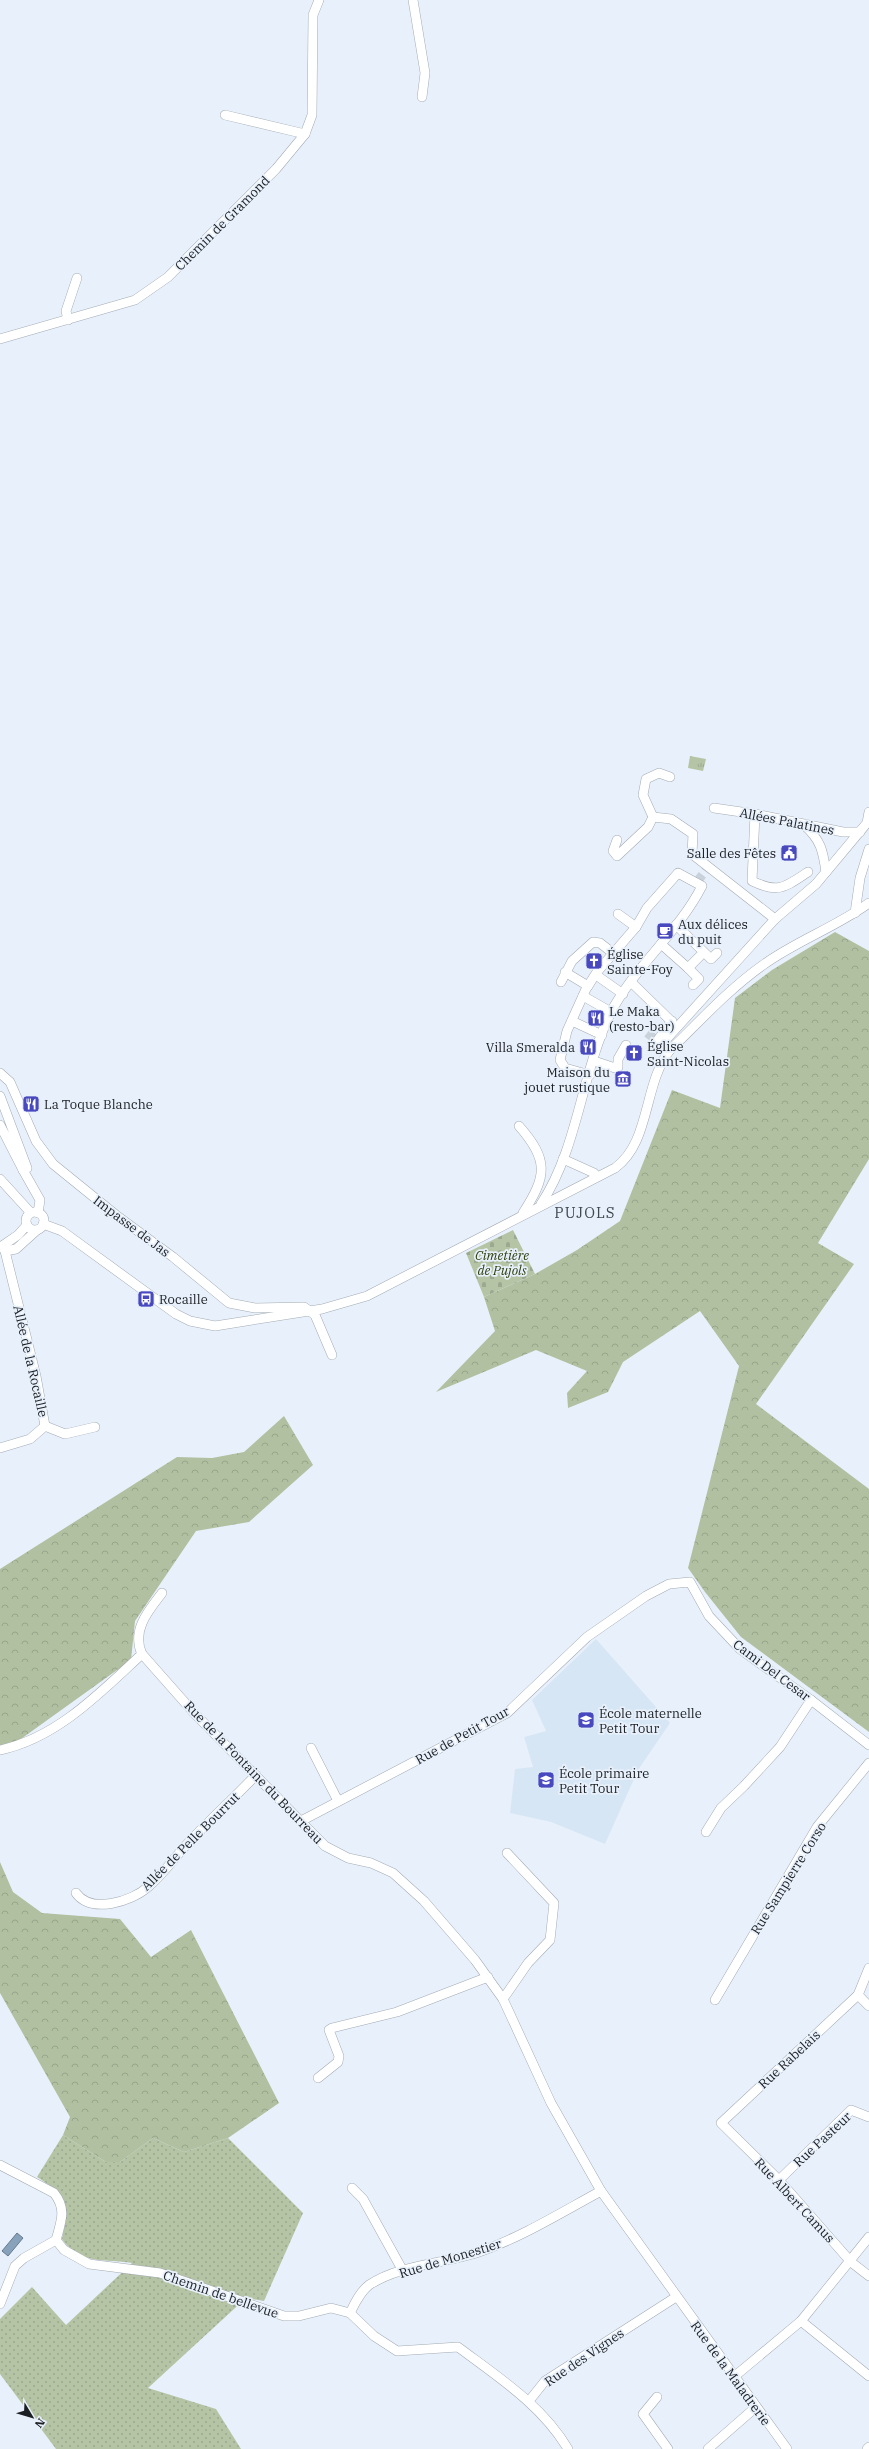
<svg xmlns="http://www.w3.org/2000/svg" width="869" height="2449" viewBox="0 0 869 2449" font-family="'IBM Plex Serif',serif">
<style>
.built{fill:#d7e6f5}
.grass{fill:url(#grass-dots)}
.forest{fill:url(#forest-crowns)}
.cemetery{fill:url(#cemetery-stones)}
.park{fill:url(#park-tufts)}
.water{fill:#88a2bb;stroke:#677a8d}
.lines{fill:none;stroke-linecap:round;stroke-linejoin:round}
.street-tunnel{stroke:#c9d1da;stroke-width:9;stroke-dasharray:9 4.5;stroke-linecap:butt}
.street-casing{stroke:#a3abb4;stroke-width:10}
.street{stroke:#fff;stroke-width:9}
.labels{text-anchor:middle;stroke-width:3.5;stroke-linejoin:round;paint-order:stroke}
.street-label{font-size:13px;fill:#1b1e22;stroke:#e8f1fb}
.poi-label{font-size:13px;fill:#1b1e22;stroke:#e8f1fb;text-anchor:start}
.park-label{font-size:13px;font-style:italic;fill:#2b3e0c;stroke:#e8f1fb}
.quarter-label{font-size:15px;letter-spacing:1px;fill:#414850;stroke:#e8f1fb}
</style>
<defs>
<pattern id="grass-dots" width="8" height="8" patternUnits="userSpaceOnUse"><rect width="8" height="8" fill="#b6c4a6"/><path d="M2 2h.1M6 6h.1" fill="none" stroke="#9ca88f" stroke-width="1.8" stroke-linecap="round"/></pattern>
<pattern id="forest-crowns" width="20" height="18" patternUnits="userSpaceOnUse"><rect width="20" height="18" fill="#b1c0a1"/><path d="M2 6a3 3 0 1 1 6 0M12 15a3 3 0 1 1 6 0" fill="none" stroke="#98a58a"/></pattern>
<pattern id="cemetery-stones" width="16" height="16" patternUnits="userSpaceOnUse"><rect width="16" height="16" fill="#b6c4a6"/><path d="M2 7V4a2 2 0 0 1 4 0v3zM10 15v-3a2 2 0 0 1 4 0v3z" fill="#9ca88f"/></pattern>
<pattern id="park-tufts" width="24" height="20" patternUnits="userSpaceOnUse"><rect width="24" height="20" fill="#b6c4a6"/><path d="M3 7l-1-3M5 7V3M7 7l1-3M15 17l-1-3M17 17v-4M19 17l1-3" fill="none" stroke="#9ca88f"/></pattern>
</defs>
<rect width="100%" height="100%" fill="#e8f1fb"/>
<!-- built -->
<polygon class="built" points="596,1639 670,1723 638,1770 605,1844 551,1822 510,1813 515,1769 533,1767 524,1737 546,1731 532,1700"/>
<!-- grass -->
<path class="grass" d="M63 2135 106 2162H120L153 2138 184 2152 228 2138 303 2213 264 2301 246 2298 148 2388 216 2409 241 2449H56L0 2374V2319L32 2287 66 2325 132 2263C104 2258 81 2266 62 2239 69 2201 69 2198 37 2177Z"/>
<!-- forest -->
<g class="forest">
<polygon points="835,932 869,951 869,1159 818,1243 854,1264 756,1404 869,1489 869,1732 741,1637 705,1592 688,1568 739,1366 700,1311 623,1362 608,1392 568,1408 567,1393 587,1371 536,1350 436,1392 495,1331 484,1297 535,1274 577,1250 620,1221 672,1090 720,1108 735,998 772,970"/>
<polygon points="284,1416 313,1465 249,1522 196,1531 135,1621 131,1660 0,1754 0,1569 177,1457 212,1458 244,1452"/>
<polygon points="0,1862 13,1892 42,1913 120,1919 151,1957 191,1930 279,2103 228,2138 184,2152 153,2138 120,2162 106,2162 63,2135 70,2117 0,1993"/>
</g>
<!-- cemetery -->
<polygon class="cemetery" points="513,1230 535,1274 484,1297 466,1253"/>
<!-- park -->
<polygon class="park" points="690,756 706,759 703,771 688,768"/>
<!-- water -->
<polygon class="water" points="17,2233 23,2238 8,2256 2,2251"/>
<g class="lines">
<!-- street-tunnel -->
<g class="street-tunnel">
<polyline points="697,882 708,867"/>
<polyline points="647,1033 655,1039"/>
</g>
<!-- street casing -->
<g class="street-casing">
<g id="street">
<polyline points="413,0 425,73 422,97"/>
<polyline points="225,115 305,134"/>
<polyline points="68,320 66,311 77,278"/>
<polyline points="0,339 135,300 168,277 276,169 305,134 312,115 313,15 319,0"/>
<polyline points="714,808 755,814 843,832 860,832"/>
<path d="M755 814 752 881C779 894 785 887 808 872"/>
<polyline points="653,817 671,819 693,834 692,854 775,919"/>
<polyline points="653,817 643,795 646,779 659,773 670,777"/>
<path d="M804 825C821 840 823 851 826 872"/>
<polyline points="617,840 613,851 617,856 648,827 653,817"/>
<polyline points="855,913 860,878 869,849"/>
<polyline points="618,914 636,927"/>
<polyline points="676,925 711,959 717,953"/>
<polyline points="661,944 688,968 700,956"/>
<polyline points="688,968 699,979 693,985"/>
<polyline points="565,972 588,986"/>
<polyline points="596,975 623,994"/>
<polyline points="561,982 572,961 593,942 600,943 614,954"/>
<polyline points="631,982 669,1019"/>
<polyline points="583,996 611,1012"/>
<polyline points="572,1021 602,1035"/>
<polyline points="654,1045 672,1021"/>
<polyline points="670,1050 662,1044 775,919 816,884 867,823 869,812"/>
<polyline points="594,1061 615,1068 618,1067 618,1059 626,1045"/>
<polyline points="0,1073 10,1082 36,1141 53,1164 116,1215 173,1257 229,1303 255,1308 304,1307 315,1315 332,1355"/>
<polyline points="0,1096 27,1168 23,1170 0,1125"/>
<path d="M519 1126C549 1160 547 1176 523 1213"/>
<polyline points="563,1159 594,1173 596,1176"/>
<polyline points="23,1170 40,1200 38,1213"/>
<polyline points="0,1179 31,1213"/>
<path d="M541 1204C578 1148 581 1075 610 1014 634 967 678 933 702 886L678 873 647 908 636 927 597 972 586 989 567 1031 560 1060 565 1068 590 1075"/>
<circle cx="35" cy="1221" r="9"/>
<path d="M43 1224 62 1231 176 1314 190 1321 215 1326 322 1309 367 1296 615 1168C651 1142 643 1084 670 1050 700 1021 729 989 763 965 796 941 836 927 869 903"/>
<polyline points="2,1246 5,1251 36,1376 45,1426"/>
<polyline points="2,1246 18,1235 27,1225"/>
<polyline points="5,1251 16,1249 37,1230"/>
<polyline points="45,1426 65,1434 95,1427"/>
<polyline points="0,1448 30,1439 45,1426"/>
<path d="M162 1593C149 1610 131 1630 142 1654L195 1714 325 1846 348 1858 371 1863 393 1873 424 1901 475 1960 503 1999 551 2103 601 2191 787 2449"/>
<polyline points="311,1748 338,1801"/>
<path d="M0 1750C57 1738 101 1692 142 1654"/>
<polyline points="301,1821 507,1713 587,1637 646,1596 669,1584 690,1582 709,1616 740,1649 811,1700 869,1745"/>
<polyline points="706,1832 721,1808 744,1786 780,1747 811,1700"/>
<path d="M76 1893C91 1914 131 1902 148 1887 164 1874 176 1855 191 1840 212 1818 235 1797 256 1775"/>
<polyline points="858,1995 869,1968"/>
<polyline points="503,1999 528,1963 550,1940 554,1903 507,1853"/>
<polyline points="715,2000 817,1827 869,1763"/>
<polyline points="869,2006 858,1995 721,2123 779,2180 851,2262 869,2276"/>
<polyline points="318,2078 338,2062 339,2056 329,2030 332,2028 397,2012 488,1977"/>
<path d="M0 2165 54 2193C67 2209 61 2222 56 2240"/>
<polyline points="779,2180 851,2110 869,2117"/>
<polyline points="352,2188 363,2199 403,2271"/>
<path d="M56 2240 64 2250 89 2264 160 2273 284 2316H299L331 2308 350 2313 374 2336 397 2351 458 2347C498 2377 542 2405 568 2449"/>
<polyline points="0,2304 15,2266 24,2258 56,2240"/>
<path d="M350 2313C355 2303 360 2292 369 2285 401 2264 444 2264 479 2252 522 2237 562 2212 601 2191"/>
<polyline points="801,2321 869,2376"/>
<polyline points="735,2376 801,2321 869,2237"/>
<polyline points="657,2397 643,2414 668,2449"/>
<polyline points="529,2401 545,2381 676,2297"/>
<polyline points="708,2449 756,2407"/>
<polyline points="867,2449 869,2447"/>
</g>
</g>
<!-- street -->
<use href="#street" class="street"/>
</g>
<!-- icons -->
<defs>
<g id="civic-square" transform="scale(0.9)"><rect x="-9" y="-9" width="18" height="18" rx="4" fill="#4849bf" stroke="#e8f1fb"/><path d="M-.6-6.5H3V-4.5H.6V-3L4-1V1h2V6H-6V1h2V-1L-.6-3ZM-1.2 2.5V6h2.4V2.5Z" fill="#fff"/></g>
<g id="cafe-square" transform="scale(0.9)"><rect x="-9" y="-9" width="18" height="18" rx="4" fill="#4849bf" stroke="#e8f1fb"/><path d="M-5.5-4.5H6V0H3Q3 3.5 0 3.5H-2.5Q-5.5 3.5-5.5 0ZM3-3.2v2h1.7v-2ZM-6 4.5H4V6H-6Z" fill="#fff"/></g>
<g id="church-square" transform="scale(0.9)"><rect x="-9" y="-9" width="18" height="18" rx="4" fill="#4849bf" stroke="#e8f1fb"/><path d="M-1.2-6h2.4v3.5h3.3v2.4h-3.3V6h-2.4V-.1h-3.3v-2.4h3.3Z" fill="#fff"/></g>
<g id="restaurant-square" transform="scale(0.9)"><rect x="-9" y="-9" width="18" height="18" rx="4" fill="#4849bf" stroke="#e8f1fb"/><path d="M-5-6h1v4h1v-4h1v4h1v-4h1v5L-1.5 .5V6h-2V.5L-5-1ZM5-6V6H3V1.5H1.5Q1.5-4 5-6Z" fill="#fff"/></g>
<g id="museum-square" transform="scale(0.9)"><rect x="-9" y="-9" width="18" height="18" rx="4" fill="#4849bf" stroke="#e8f1fb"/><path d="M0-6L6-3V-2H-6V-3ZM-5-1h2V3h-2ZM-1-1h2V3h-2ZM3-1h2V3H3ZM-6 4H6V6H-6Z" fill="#fff"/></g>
<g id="bus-square" transform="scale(0.9)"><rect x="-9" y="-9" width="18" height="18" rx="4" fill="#4849bf" stroke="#e8f1fb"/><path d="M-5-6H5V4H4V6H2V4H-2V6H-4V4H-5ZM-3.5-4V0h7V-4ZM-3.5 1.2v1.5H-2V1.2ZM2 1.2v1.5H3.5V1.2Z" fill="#fff"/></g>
<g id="school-square" transform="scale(0.9)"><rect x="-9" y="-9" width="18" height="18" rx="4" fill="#4849bf" stroke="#e8f1fb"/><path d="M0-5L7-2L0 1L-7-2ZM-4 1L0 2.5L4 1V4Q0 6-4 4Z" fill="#fff"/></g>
</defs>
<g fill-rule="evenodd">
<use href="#civic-square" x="789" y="853"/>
<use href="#cafe-square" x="665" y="931"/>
<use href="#church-square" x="594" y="961"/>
<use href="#restaurant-square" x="596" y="1018"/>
<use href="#restaurant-square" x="588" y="1047"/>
<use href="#church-square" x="634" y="1053"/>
<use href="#museum-square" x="623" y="1079"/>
<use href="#restaurant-square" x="31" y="1104"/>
<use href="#bus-square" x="146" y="1299"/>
<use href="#school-square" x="586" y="1720"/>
<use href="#school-square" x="546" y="1780"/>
</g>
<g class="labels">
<!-- street labels -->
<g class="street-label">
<text transform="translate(222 223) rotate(-45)" y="5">Chemin de Gramond</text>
<text transform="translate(787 821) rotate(11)" y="5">Allées Palatines</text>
<text transform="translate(132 1226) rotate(37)" y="5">Impasse de Jas</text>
<text transform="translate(31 1361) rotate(77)" y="5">Allée de la Rocaille</text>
<text transform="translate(772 1670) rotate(37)" y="5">Cami Del Cesar</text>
<text transform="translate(462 1735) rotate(-29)" y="5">Rue de Petit Tour</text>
<text transform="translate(254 1772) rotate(46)" y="5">Rue de la Fontaine du Bourreau</text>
<text transform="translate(190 1841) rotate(-45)" y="5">Allée de Pelle Bourrut</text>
<text transform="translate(788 1878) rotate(-58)" y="5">Rue Sampierre Corso</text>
<text transform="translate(789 2059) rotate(-43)" y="5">Rue Rabelais</text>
<text transform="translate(822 2139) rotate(-43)" y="5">Rue Pasteur</text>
<text transform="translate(795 2200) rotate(47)" y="5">Rue Albert Camus</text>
<text transform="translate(450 2258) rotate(-17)" y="5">Rue de Monestier</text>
<text transform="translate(221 2294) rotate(19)" y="5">Chemin de bellevue</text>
<text transform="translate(584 2357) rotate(-34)" y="5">Rue des Vignes</text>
<text transform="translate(731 2373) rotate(54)" y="5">Rue de la Maladrerie</text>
</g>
<!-- poi labels -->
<g class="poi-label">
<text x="776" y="858" text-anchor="end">Salle des Fêtes</text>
<text x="678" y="929">Aux délices<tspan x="678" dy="15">du puit</tspan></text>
<text x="607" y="959">Église<tspan x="607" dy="15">Sainte-Foy</tspan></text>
<text x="609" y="1016">Le Maka<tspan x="609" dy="15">(resto-bar)</tspan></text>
<text x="647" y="1051">Église<tspan x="647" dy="15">Saint-Nicolas</tspan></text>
<text x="575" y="1052" text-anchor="end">Villa Smeralda</text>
<text x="610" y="1077" text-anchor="end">Maison du<tspan x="610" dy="15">jouet rustique</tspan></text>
<text x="44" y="1109">La Toque Blanche</text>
<text x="159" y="1304">Rocaille</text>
<text x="599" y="1718">École maternelle<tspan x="599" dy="15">Petit Tour</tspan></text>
<text x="559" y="1778">École primaire<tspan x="559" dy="15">Petit Tour</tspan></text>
</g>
<!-- park labels -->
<g class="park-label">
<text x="502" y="1260">Cimetière<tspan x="502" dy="15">de Pujols</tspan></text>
</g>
<!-- quarter labels -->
<g class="quarter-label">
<text x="585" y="1218">PUJOLS</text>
</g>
</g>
<!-- north arrow -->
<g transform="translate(32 2417) rotate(128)" stroke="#e8f1fb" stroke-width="3" paint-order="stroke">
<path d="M0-3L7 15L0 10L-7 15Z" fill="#1b1e22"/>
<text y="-6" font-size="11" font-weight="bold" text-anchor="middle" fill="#1b1e22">N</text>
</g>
</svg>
